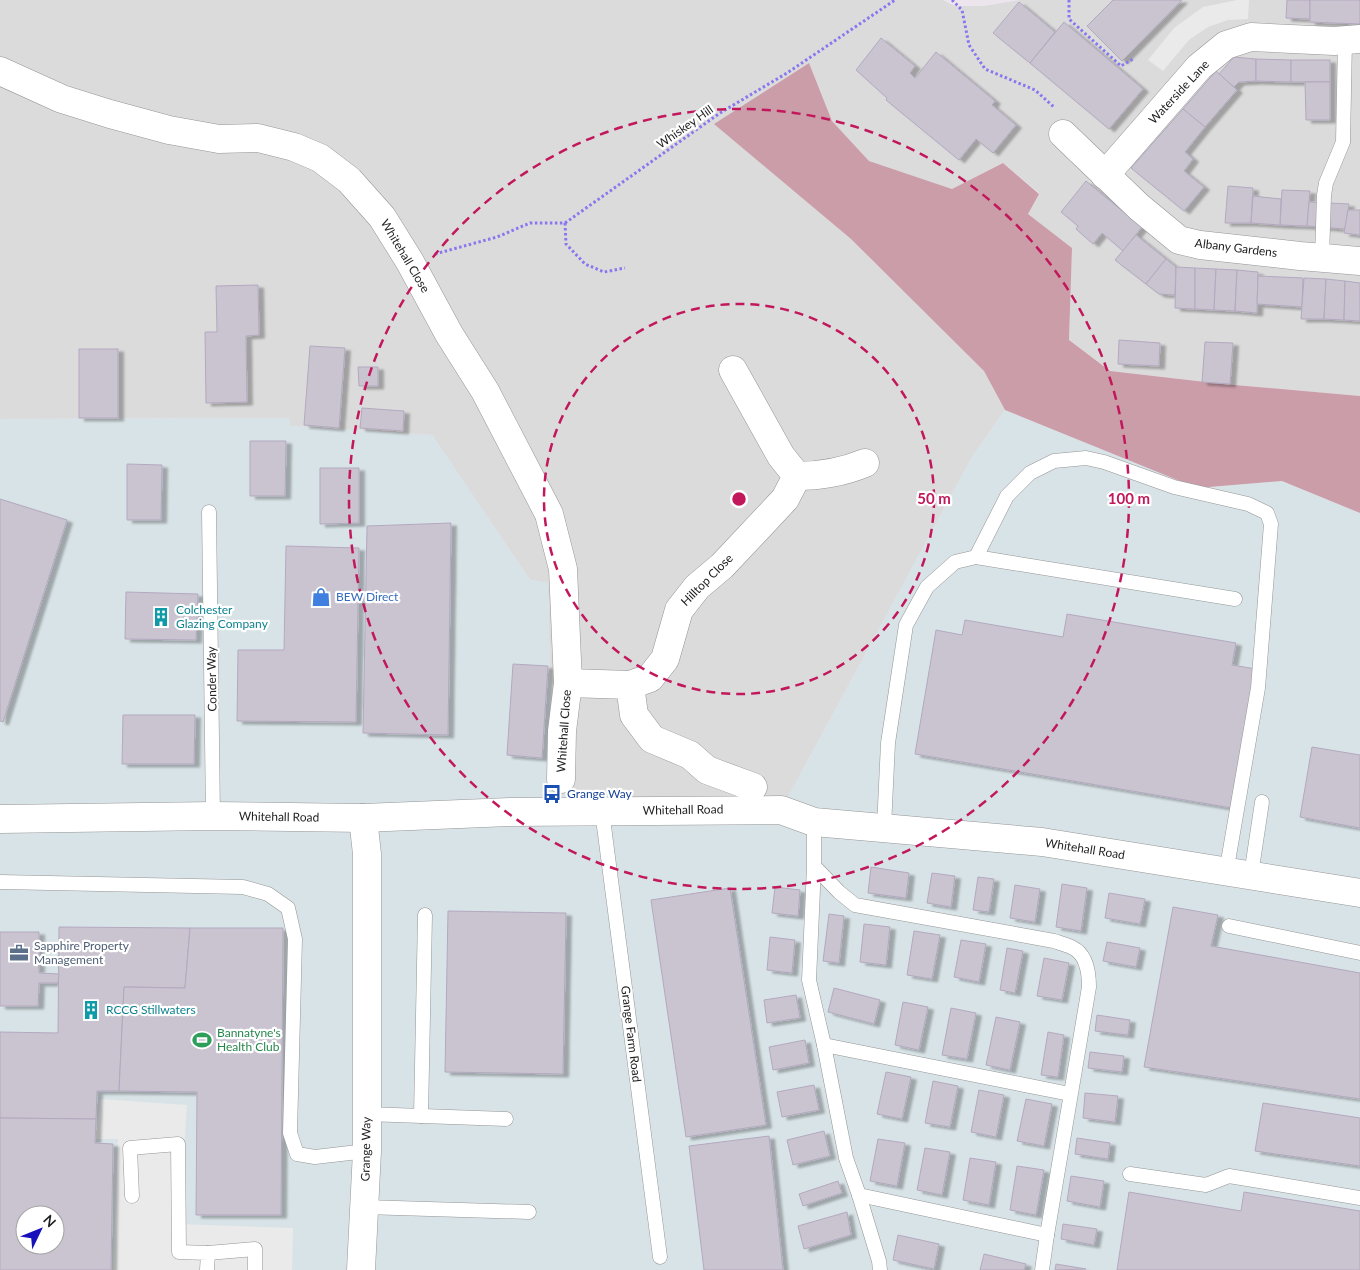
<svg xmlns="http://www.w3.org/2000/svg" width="1360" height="1270" viewBox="0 0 1360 1270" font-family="Lato,sans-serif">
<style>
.residential{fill:#dbdbdc}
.industrial{fill:#d8e3e7;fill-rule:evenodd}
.forest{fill:#ca9da9}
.parking{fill:#eaeaea}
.building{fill:#cac3d0;stroke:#b3a9bf;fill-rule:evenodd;filter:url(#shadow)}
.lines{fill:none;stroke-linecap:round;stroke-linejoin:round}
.service-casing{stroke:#959595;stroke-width:15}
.minor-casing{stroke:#959595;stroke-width:29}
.tertiary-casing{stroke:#959595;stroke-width:29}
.path{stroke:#87e;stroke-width:3;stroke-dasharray:2.5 2.5;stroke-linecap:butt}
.service{stroke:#fff;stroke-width:14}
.minor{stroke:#fff;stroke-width:28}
.tertiary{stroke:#fff;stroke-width:28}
.ring{fill:none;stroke:#c2185b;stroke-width:2.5;stroke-dasharray:9 6}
.labels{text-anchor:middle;stroke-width:4.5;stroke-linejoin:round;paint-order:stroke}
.street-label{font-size:12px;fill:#1e1e1e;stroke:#fff}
.shop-label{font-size:12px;fill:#366cbe;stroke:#fff;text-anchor:start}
.culture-label{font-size:12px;fill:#0d838f;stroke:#fff;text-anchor:start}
.transit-label{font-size:12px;fill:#164399;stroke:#fff;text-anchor:start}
.service-label{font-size:12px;fill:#4e5e75;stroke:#fff;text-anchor:start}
.leisure-label{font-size:12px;fill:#27864d;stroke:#fff;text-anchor:start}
.centre{fill:#c2185b;stroke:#fff;stroke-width:2.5}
.ring-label{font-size:15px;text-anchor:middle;font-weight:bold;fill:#c2185b;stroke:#fff;stroke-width:4.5;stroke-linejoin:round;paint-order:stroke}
</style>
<defs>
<filter id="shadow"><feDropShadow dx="5.5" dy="3" stdDeviation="1" flood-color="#0004"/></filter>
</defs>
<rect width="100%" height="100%" fill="#ece5ee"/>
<!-- residential -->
<polygon class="residential" points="0,0 943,0 955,6 984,6 1020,0 1360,0 1360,396 1223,384 1110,371 1069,340 1072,248 1028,214 1039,193 1003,163 952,189 869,161 832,121 809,63 715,124 851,239 984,371 1005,410 972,457 781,810 553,812 548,583 530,580 432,435 290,426 288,418 0,419"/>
<!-- industrial -->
<path class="industrial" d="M1005 410 1197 488 1282 481 1360 513V1270H0V419L289 418 291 426 432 435 530 580 548 583 552 794 781 810 972 457ZM25 1215H55V1245H25Z"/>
<!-- forest -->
<polygon class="forest" points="809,63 832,121 869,161 952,189 1003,163 1039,194 1028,214 1072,248 1069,340 1110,371 1223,384 1360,396 1360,513 1282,481 1197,488 1005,410 984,371 851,239 714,124"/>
<!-- parking -->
<g class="parking">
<polygon points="1237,0 1249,0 1248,19 1228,20 1208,27 1189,40 1163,71 1148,60 1174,28 1203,7"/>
<polygon points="101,1099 187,1105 179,1224 293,1228 292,1270 113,1270 118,1139 95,1139"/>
</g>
<!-- building -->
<g class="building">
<polygon points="1113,0 1182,0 1122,61 1087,26"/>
<polygon points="1287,0 1310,0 1310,19 1286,18"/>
<polygon points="1310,0 1360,0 1360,24 1310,22"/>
<polygon points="1019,2 1055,32 1030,63 993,33"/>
<polygon points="1064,22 1143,89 1109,129 1030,63"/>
<polygon points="881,38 915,66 910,73 915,78 936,52 995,101 992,105 1016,125 993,153 976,139 959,160 886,100 887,98 856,70"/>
<polygon points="1234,57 1256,59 1256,81 1239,82 1234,87 1219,74"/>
<polygon points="1256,59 1291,60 1291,82 1256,81"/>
<rect x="1291" y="60" width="39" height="22"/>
<polygon points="1216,71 1237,90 1205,127 1183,109"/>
<polygon points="1305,82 1330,82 1330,120 1306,120"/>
<polygon points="1183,109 1205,127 1185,152 1193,159 1184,171 1204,187 1184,211 1131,168"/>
<polygon points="1086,181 1142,227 1123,251 1102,233 1093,244 1076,229 1078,226 1061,212"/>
<polygon points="1228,186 1253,188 1251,223 1225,223"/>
<polygon points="1282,190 1310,191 1307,226 1280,225"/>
<polygon points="1253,196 1281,199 1280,225 1251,223"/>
<polygon points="1309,202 1349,204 1345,229 1307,226"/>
<polygon points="1348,210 1360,210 1360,235 1344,233"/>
<polygon points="1136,235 1166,259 1146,284 1115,260"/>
<polygon points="1166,259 1176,267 1175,295 1159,294 1146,284"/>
<polygon points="1176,267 1195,268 1195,309 1175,308"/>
<polygon points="1195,268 1216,269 1214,310 1195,309"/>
<polygon points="1216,269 1237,270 1235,311 1214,310"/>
<polygon points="1237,270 1258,272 1257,313 1235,311"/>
<polygon points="1258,276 1303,278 1302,307 1257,304"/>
<polygon points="1304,278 1326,279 1324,319 1301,319"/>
<polygon points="1326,279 1345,281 1344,320 1324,319"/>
<polygon points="1345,281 1360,283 1360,321 1344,320"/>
<polygon points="258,285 259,335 246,336 247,402 206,403 205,332 217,332 216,286"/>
<polygon points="1119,340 1160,343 1159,366 1118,364"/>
<polygon points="1205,342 1233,343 1230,384 1202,382"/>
<polygon points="310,346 345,348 339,428 304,425"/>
<rect x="79" y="349" width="39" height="69"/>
<polygon points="358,367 378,367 378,386 359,386"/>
<polygon points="362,408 404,411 403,431 360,428"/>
<polygon points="250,441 286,441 285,496 250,496"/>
<polygon points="127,464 162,465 161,520 127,520"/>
<polygon points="320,468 359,468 359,523 320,524"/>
<polygon points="0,499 67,520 3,722 0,721"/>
<polygon points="451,523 448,735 363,733 367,526"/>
<polygon points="286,546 359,548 356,722 237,721 238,650 284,650"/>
<polygon points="126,592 198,594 196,640 125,639"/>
<polygon points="1067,614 1236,643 1232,665 1256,669 1232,808 915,754 936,630 962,635 965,620 1063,637"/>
<polygon points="513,664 548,666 542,758 507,755"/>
<polygon points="123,715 195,715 194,764 122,764"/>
<polygon points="1312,747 1360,755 1360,828 1300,817"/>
<polygon points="871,867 909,873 906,898 868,893"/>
<polygon points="932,873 955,876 951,907 927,903"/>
<polygon points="978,877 994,879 989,912 973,910"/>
<polygon points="1062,884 1087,888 1081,931 1056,927"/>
<polygon points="1015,885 1040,889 1035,922 1010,918"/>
<polygon points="775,887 800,890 798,916 772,913"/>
<polygon points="730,888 766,1125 686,1137 651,900"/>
<polygon points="1109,893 1145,899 1140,924 1105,918"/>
<polygon points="1173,907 1218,915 1211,946 1360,973 1360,1099 1144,1067"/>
<polygon points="448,911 566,913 563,1074 445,1072"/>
<polygon points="829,914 844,916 839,963 823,961"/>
<polygon points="864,924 890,927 886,965 860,962"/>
<polygon points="59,927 190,928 185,988 124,987 119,1091 97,1091 96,1119 0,1118 0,1032 58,1033"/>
<polygon points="190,928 283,928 281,1215 196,1215 197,1092 119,1091 124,987 185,988"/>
<polygon points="914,931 940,935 932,979 907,975"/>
<polygon points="0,932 39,932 39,973 59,974 58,983 39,983 38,1006 0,1006"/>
<polygon points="770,937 795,940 792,973 767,970"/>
<polygon points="961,940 986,944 979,982 954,977"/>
<polygon points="1107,942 1140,948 1136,967 1103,961"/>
<polygon points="1007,948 1023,951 1015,993 1000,990"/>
<polygon points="1044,958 1069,963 1062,1000 1037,996"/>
<polygon points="834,988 880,1000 874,1024 828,1012"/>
<polygon points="796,995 800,1018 767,1023 764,1000"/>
<polygon points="903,1002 928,1007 919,1050 895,1045"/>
<polygon points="951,1008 976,1013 967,1059 942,1055"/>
<polygon points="1097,1015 1130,1020 1128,1035 1095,1031"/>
<polygon points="996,1017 1020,1022 1010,1070 986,1065"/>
<polygon points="1048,1032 1064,1035 1058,1077 1041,1075"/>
<polygon points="805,1040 809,1063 773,1070 769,1047"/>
<polygon points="1090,1052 1124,1056 1122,1072 1088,1068"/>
<polygon points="886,1072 911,1077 902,1119 877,1114"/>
<polygon points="933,1081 958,1086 950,1127 925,1123"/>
<polygon points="814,1085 819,1110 782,1117 777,1092"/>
<polygon points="979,1090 1004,1095 996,1137 971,1132"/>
<polygon points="1085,1093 1118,1096 1115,1122 1083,1118"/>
<polygon points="1026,1099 1052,1104 1044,1146 1017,1141"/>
<polygon points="1263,1103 1360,1118 1360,1166 1255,1151"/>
<path d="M0 1118 96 1119 95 1143 113 1144 111 1270H0ZM25 1215H55V1245H25Z"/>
<polygon points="824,1131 830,1156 793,1165 787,1140"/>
<polygon points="769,1136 783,1270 704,1270 689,1146"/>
<polygon points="1077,1138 1110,1143 1108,1159 1075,1154"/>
<polygon points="878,1139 905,1143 897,1186 870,1181"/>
<polygon points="925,1148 950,1152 942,1195 917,1190"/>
<polygon points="970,1158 996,1162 989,1205 963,1200"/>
<polygon points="1017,1166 1044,1170 1036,1215 1010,1210"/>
<polygon points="1071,1176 1104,1181 1100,1207 1067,1201"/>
<polygon points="838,1181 842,1193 803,1206 799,1194"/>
<polygon points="1129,1192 1241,1211 1244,1192 1360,1211 1360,1270 1117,1270"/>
<polygon points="847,1212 851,1235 804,1249 798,1226"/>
<polygon points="1063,1224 1097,1229 1094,1245 1061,1239"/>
<polygon points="898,1235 939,1244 934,1269 893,1260"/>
<polygon points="984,1254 1026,1264 1024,1270 980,1270"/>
<polygon points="1056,1264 1086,1269 1055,1270"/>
</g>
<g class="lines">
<!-- service casing -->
<g class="service-casing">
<g id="service">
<polyline points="1322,258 1324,195 1326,183 1343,142 1345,40"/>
<polyline points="209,512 213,816"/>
<polyline points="976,557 1007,496 1030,473 1054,461 1086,458 1104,462 1174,487 1248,504 1267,513 1271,524 1258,688 1226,873"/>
<polyline points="602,811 660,1257"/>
<polyline points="884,827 888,743 906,625 927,587 955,562 976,557 1235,599"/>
<path d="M814 866 809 980 824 1045 846 1158 859 1195 1047 1235 1089 987C1089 973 1087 955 1073 948 1068 945 1060 943 1054 941L855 905 839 892 814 866V822"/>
<polyline points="1251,875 1262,802"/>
<polyline points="0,882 243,887 268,894 288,908 295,939 290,1133 297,1154 315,1157 367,1151"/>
<polyline points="1229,926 1360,953"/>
<polyline points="824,1045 1070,1094"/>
<polyline points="366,1114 506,1119"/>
<polyline points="421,1116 425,915"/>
<polyline points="1130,1174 1206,1185 1229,1176 1360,1198"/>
<polyline points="859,1195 879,1261 880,1270"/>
<polyline points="132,1196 130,1148 178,1144 179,1252 208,1253 207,1270"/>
<polyline points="364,1207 529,1212"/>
<polyline points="208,1253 255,1249 255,1270"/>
<polyline points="1042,1270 1047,1235"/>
</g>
</g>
<!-- minor casing -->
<g class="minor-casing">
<g id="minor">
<polyline points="0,71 62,99 110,114 169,130 219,139 258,138 294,147 320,158 349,180 382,217 410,262 449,334 485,391 549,514 563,569 568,683 562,731 561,779"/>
<polyline points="1063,134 1139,207 1179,240 1200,245 1300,256 1360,261"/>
<polyline points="1105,175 1199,67 1226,45 1251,37 1334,41 1360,39"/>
<path d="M797 476C821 476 843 472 865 463"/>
<polyline points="568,683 630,685 634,715 652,739 690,755 707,770 753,787"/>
<polyline points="630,685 650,678 665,659 679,610 697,587 722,566 785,499 797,476 781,456 733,370"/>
<polyline points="361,1270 367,1151 367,854 363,818"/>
</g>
</g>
<!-- tertiary casing -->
<g class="tertiary-casing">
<polyline id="tertiary" points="0,819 213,816 363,818 510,812 781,810 814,822 1042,842 1360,893"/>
</g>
<!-- path -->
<g class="path">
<polyline points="952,0 962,10 969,45 985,69 1035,90 1055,108"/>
<polyline points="1069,0 1069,19 1121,66 1133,59"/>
<polyline points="565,223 720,113 787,73 895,0"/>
<polyline points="565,223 566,244 585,264 604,272 625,268"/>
<polyline points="435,254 497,237 530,223 565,223"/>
</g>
<!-- service -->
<use href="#service" class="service"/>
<!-- minor -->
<use href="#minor" class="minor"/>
<!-- tertiary -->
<use href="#tertiary" class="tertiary"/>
</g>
<!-- distance rings -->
<g class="ring">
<circle cx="739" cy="499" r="195"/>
<circle cx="739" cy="499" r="390"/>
</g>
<!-- icons -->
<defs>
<g id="shop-bare" transform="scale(1.5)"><path d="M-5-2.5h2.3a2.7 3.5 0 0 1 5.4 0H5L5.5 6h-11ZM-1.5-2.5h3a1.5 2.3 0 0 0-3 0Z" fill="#3f7fe0" stroke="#fff" stroke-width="2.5" paint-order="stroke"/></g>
<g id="building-bare" transform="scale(1.5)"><path d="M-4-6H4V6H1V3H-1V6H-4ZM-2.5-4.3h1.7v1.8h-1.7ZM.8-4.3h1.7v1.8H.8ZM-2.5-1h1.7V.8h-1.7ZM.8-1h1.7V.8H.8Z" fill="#0f9aa8" stroke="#fff" stroke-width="2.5" paint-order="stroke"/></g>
<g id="bus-bare" transform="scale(1.5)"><path d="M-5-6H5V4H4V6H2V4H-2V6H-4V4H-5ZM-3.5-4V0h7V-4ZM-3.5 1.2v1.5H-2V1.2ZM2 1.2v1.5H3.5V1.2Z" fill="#1a4fb4" stroke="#fff" stroke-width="2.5" paint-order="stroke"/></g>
<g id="office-bare" transform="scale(1.5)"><path d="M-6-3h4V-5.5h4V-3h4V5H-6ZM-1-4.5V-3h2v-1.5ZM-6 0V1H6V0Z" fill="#5c6f8a" stroke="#fff" stroke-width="2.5" paint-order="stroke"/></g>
<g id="stadium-bare" transform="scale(1.5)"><path d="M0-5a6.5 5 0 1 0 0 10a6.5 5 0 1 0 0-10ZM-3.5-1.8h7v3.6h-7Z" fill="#2e9e5b" stroke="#fff" stroke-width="2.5" paint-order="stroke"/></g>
</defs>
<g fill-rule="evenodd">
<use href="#shop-bare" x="321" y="597"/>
<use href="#building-bare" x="161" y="617"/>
<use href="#bus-bare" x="552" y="794"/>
<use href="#office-bare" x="19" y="953"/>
<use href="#building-bare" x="91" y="1010"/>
<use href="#stadium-bare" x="202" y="1040"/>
</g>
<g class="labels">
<!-- street labels -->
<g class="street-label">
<text transform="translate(1179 92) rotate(-47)" y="4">Waterside Lane</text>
<text transform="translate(685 127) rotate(-35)" y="4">Whiskey Hill</text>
<text transform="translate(1236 248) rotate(7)" y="4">Albany Gardens</text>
<text transform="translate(405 256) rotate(59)" y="4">Whitehall Close</text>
<text transform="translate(707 580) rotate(-45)" y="4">Hilltop Close</text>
<text transform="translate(212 679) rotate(-91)" y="4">Conder Way</text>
<text transform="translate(564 731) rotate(-86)" y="4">Whitehall Close</text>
<text transform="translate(683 810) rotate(-1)" y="4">Whitehall Road</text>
<text transform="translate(279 817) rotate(1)" y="4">Whitehall Road</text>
<text transform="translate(1085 849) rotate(9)" y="4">Whitehall Road</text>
<text transform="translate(631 1034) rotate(83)" y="4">Grange Farm Road</text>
<text transform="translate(366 1149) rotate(-89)" y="4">Grange Way</text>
</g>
<!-- shop labels -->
<g class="shop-label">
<text x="336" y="601">BEW Direct</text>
</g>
<!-- culture labels -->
<g class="culture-label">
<text x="176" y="614">Colchester<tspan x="176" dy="14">Glazing Company</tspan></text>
<text x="106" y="1014">RCCG Stillwaters</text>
</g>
<!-- transit labels -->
<g class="transit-label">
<text x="567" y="798">Grange Way</text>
</g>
<!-- service labels -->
<g class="service-label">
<text x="34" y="950">Sapphire Property<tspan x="34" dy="14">Management</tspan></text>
</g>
<!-- leisure labels -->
<g class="leisure-label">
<text x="217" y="1037">Bannatyne's<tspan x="217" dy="14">Health Club</tspan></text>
</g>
</g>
<circle cx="739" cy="499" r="8" class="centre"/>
<g class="ring-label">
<text x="934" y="504">50 m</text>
<text x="1129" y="504">100 m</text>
</g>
<!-- north arrow -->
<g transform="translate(40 1230) rotate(47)"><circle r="24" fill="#ffffff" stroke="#a5a5a5"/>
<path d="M0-4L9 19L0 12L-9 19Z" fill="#1811bb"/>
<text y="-8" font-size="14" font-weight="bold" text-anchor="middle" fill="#1e1e1e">N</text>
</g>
</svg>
